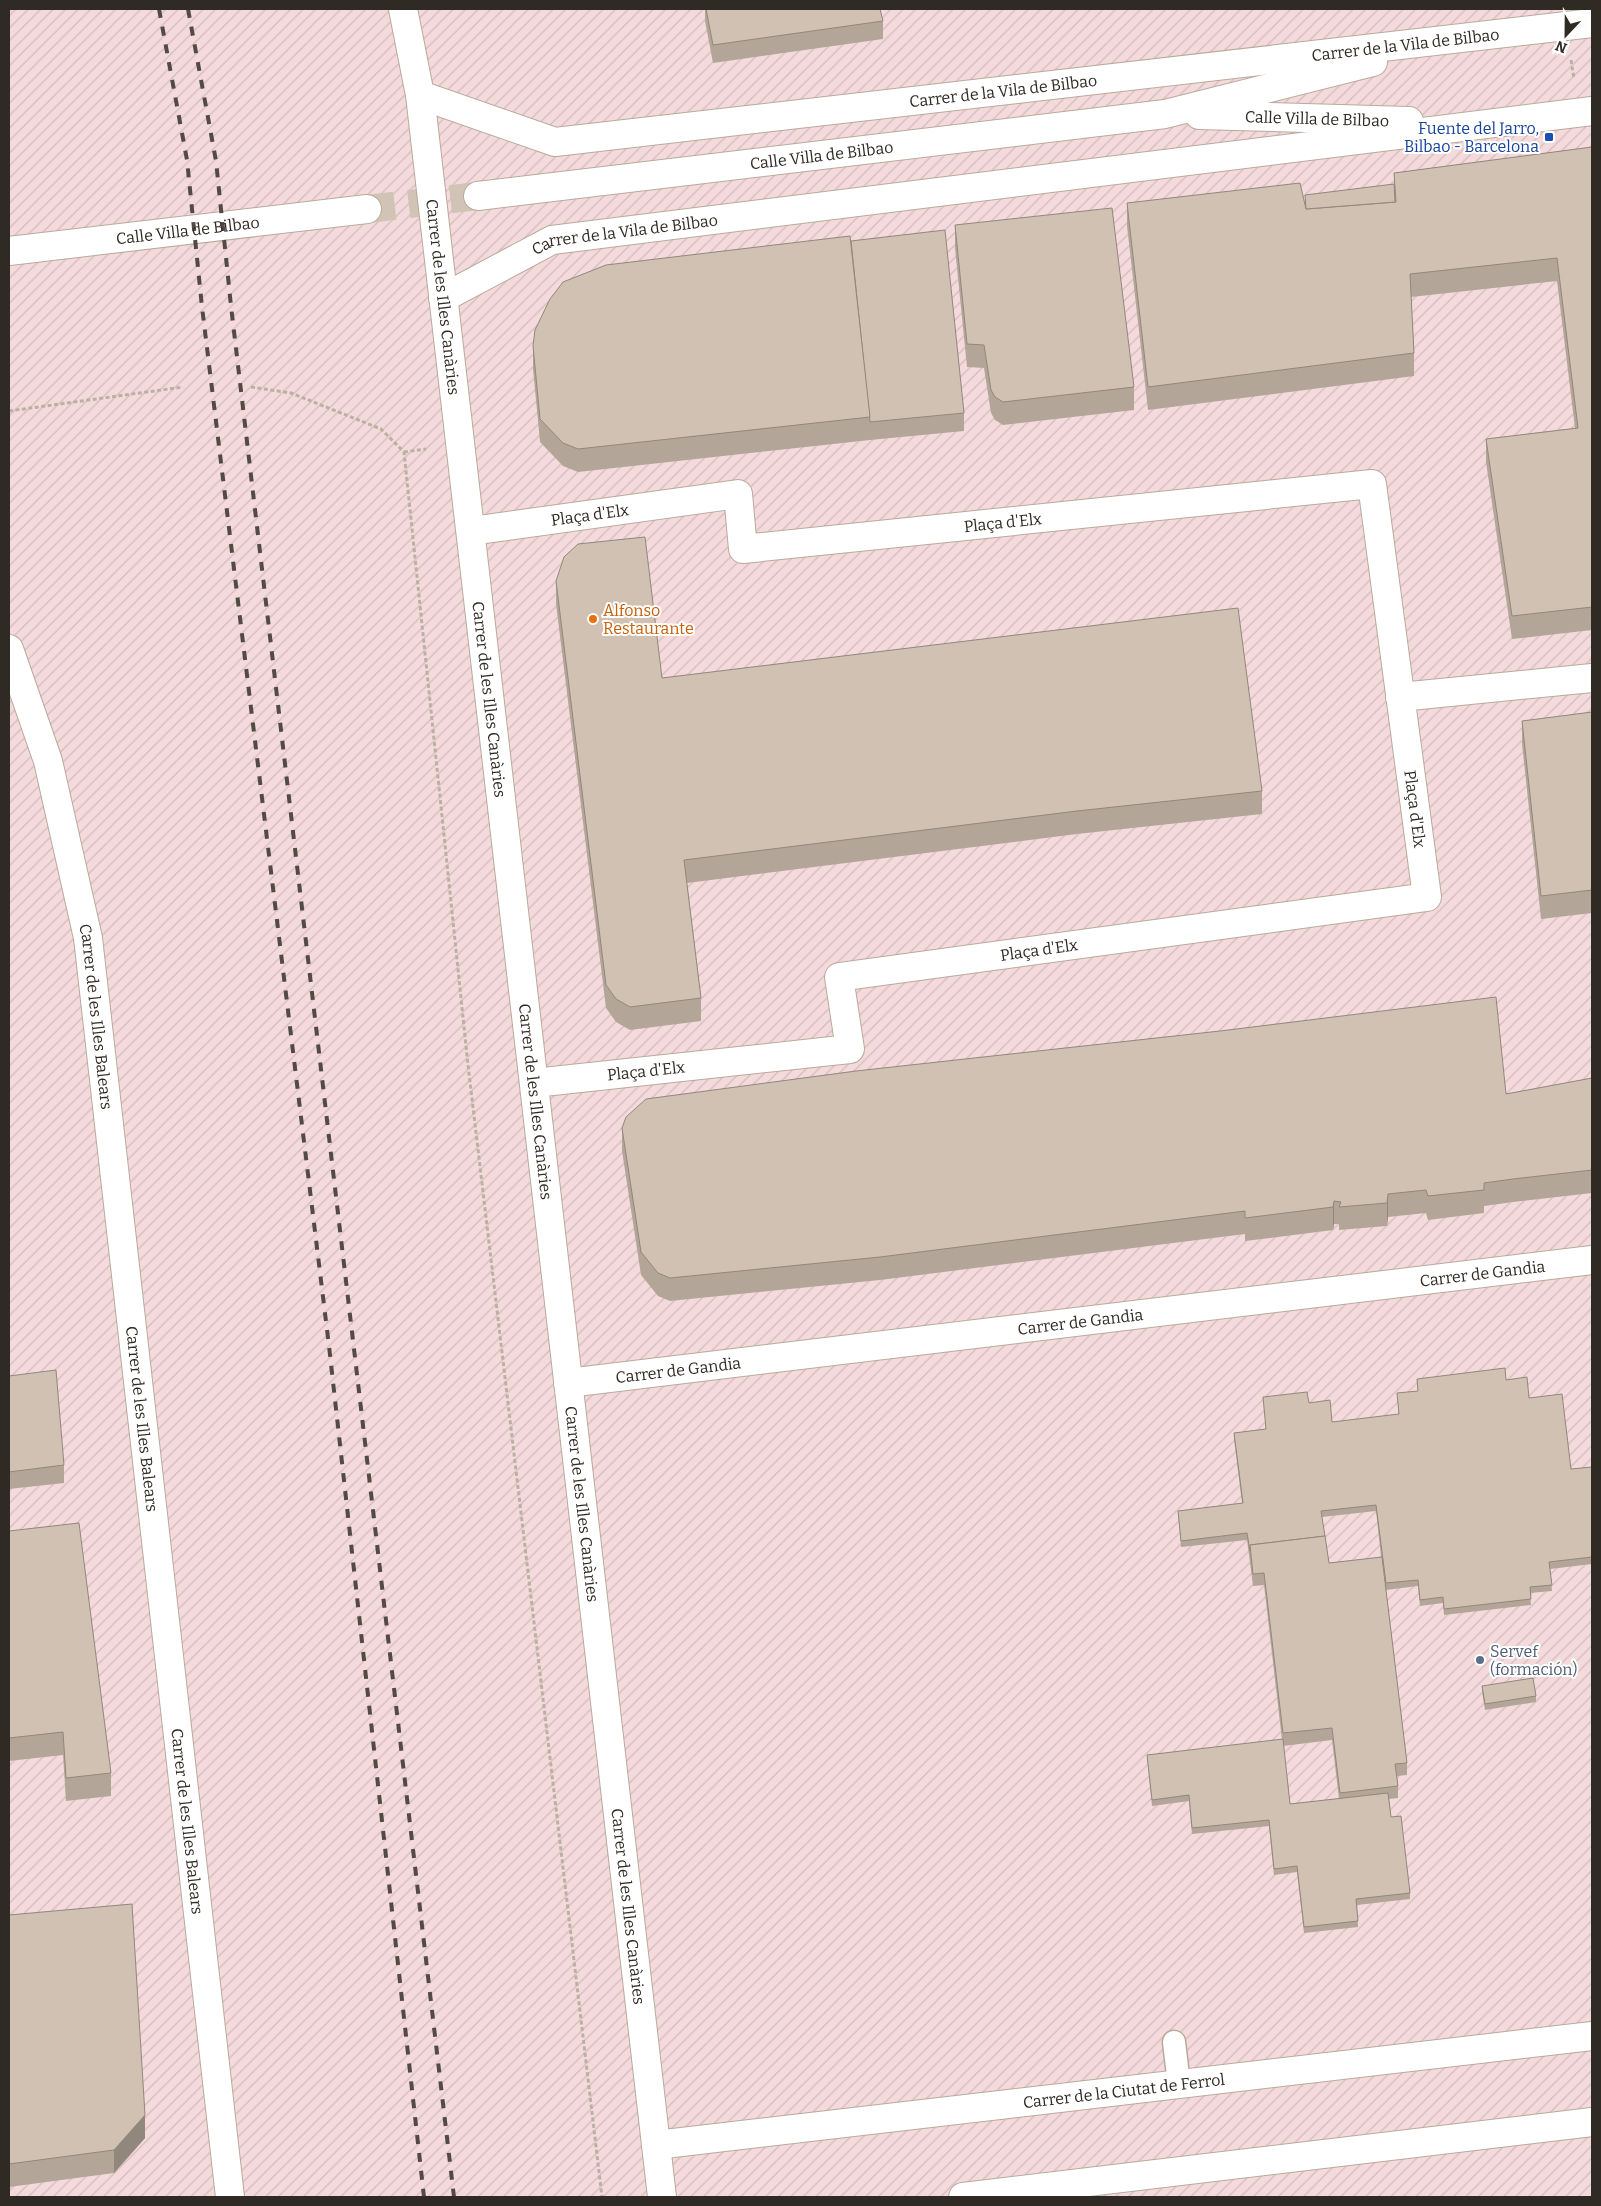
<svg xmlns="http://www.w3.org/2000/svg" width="1601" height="2206" viewBox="0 0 1601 2206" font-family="Bitter,serif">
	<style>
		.industrial { fill: url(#industrial-furrows) }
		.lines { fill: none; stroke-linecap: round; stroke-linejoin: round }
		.street-tunnel { stroke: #d1c3b5; stroke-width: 28; stroke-dasharray: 28 14; stroke-linecap: butt }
		.lane-casing { stroke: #b9aa9b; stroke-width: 25 }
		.street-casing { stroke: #b9aa9b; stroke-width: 30 }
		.path { stroke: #bcb0a3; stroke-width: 3; stroke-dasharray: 4 2.5; stroke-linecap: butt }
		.lane { stroke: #fff; stroke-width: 22 }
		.street { stroke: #fff; stroke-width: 28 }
		.rail { stroke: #534b43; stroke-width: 4; stroke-dasharray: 9 9; stroke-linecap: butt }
		.wall { fill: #b3a699; fill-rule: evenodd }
		.shaded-wall { fill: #92877d }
		.building { fill: #d0c1b2; stroke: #92877d }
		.transit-dot { fill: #1a4fb4; stroke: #fff; stroke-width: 2 }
		.food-dot { fill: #e8710a; stroke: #fff; stroke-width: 2 }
		.service-dot { fill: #5c6f8a; stroke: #fff; stroke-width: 2 }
		.labels { text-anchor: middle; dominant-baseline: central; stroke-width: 4; stroke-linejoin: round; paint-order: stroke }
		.street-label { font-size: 16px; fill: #302a24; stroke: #fff }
		.transit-label { font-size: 16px; fill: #164399; stroke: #fff; text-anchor: end }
		.food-label { font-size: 16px; fill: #c56008; stroke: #fff; text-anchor: start }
		.service-label { font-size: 16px; fill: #4e5e75; stroke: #fff; text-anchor: start }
	</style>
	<defs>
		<pattern id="industrial-furrows" width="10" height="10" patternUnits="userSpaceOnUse" patternTransform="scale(1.25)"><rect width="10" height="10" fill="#f5dadc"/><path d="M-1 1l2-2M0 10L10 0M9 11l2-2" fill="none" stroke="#d2bbbd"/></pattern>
	</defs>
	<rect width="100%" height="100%" fill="#f9e9d9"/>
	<rect class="industrial" x="9" y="9" width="1583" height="2188"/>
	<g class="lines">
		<polyline class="street-tunnel" points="367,209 478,196"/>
		<defs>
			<polyline id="lane" points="1174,2042 1179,2084"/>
			<g id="street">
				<path id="s1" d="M403,9L420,95L662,2197"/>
				<path id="s2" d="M420,95L555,142L1592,23"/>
				<path id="s3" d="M1199,115L1409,121"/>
				<path id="s4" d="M478,196L1165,114L1373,62"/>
				<path id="s5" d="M9,251L367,209"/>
				<path id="s6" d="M443,298L552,240L1592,111"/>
				<path id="s7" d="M471,531L738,494L743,549L1372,484L1427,897L839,977L850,1049L534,1083"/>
				<path id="s8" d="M9,649L48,761L88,938L230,2197"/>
				<polyline points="1400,697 1592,678"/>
				<path id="s9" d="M568,1383L1592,1260"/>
				<path id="s10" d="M656,2145L1592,2036"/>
				<polyline points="963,2197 1592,2122"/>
			</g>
		</defs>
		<use href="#lane" class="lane-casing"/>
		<use href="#street" class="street-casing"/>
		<g class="path">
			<polyline points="1571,60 1574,79"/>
			<polyline points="251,387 291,393 381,429 404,452 468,1065 602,2197"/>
			<polyline points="9,411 183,387"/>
			<polyline points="404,452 426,449"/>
		</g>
		<use href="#lane" class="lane"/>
		<use href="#street" class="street"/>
		<g class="rail">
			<polyline points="159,9 187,160 202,307 329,1346 424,2197"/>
			<polyline points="188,9 216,161 231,306 454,2197"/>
		</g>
	</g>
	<g class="wall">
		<polygon points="705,9 880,9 883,21 883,39 713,63 705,21"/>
		<polygon points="1592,147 1592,630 1512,639 1486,462 1486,439 1575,428 1557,281 1411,297 1414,353 1414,376 1148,410 1127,226 1127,203 1305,203 1394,184 1394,173"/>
		<polygon points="955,225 1134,387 1134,410 1003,425 995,420 991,413 984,368 967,367 955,248"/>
		<polygon points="851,241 964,413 964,431 870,440 578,472 563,466 540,442 533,369 533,346"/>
		<polygon points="556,581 662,678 1262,791 1262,814 1077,834 687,883 701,998 701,1021 630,1030 616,1022 606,1008 556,604"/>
		<polygon points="1592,712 1592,913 1541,919 1522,744 1522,721"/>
		<polygon points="1592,1078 1592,1193 1513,1202 1484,1206 1484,1213 1428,1220 1426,1213 1388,1217 1387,1226 1339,1230 1339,1224 1334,1224 1333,1230 1245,1241 1245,1234 880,1280 670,1301 658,1296 641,1275 622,1151 622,1128 1506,1094"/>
		<polygon points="9,1376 64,1465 64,1483 9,1489"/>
		<path d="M1417,1379L1506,1380L1529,1398L1571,1469L1592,1467V1564L1550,1569L1552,1591L1530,1593L1531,1605L1444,1615L1443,1603L1420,1606L1418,1586L1386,1590L1407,1763V1775L1397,1776L1398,1786V1798L1389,1799L1391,1817L1410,1893V1899L1357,1905L1358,1927L1304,1933L1297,1872L1274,1875L1269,1826L1192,1834L1189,1801L1152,1806L1147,1755L1282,1740L1264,1585L1253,1586L1247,1540L1181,1547L1178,1511L1242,1503L1234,1439V1433L1266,1429L1263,1397L1309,1403L1332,1422L1399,1415L1397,1393L1418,1391ZM1376,1511L1381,1557L1329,1563L1322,1517ZM1332,1740L1339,1799L1290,1804L1283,1746Z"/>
		<polygon points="9,1531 111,1773 111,1796 66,1801 63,1755 9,1761"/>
		<polygon points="1482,1686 1536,1696 1536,1702 1485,1710 1482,1692"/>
		<polygon points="9,1915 145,2138 114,2173 9,2187"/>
	</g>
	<g class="shaded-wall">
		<polygon points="1388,1194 1388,1217 1387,1226 1387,1203"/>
		<polygon points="1334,1201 1334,1224 1333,1230 1333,1207"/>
		<polygon points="145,2115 145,2138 114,2173 114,2150"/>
	</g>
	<g class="building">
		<polygon points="706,9 880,9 883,21 713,45"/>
		<polygon points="1592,147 1592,607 1512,616 1486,439 1578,428 1557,258 1410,274 1414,353 1148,387 1127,203 1300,183 1306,209 1396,202 1394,173"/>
		<polygon points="1394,184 1395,202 1306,209 1305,195"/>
		<polygon points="1112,208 1134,387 1003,402 995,397 991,390 984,345 967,344 955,225"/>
		<polygon points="945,230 964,413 870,422 851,241"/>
		<polygon points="850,236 870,417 578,449 563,443 540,419 533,346 535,330 550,299 563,282 606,265"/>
		<polygon points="645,537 662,678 1238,608 1262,791 1077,811 684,860 701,998 630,1007 616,999 606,985 556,581 564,557 578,544"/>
		<polygon points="1592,712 1592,890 1541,896 1522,721"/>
		<polygon points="1496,997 1506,1094 1592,1078 1592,1170 1513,1179 1484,1183 1484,1190 1428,1196 1426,1190 1388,1194 1387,1203 1339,1207 1341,1202 1334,1201 1333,1207 1245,1218 1245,1211 880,1257 670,1278 658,1273 641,1252 622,1128 626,1117 646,1099 856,1071 1220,1031"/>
		<polygon points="1505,1368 1506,1380 1527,1377 1529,1398 1562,1394 1571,1469 1592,1467 1592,1557 1549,1562 1552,1585 1530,1587 1531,1599 1444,1609 1443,1597 1420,1600 1418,1580 1386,1583 1376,1505 1321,1511 1325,1536 1250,1545 1250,1551 1247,1533 1181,1541 1178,1511 1243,1503 1234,1433 1266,1429 1263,1397 1307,1392 1309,1403 1330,1400 1332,1422 1399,1414 1397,1393 1418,1391 1417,1379"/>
		<polygon points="56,1370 64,1465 9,1472 9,1376"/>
		<polygon points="79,1523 111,1773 66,1778 63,1732 9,1738 9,1531"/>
		<polygon points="1325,1536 1329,1563 1382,1557 1407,1763 1395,1764 1398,1786 1340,1793 1332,1728 1283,1733 1264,1573 1253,1574 1250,1545"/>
		<polygon points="1533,1678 1536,1696 1485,1704 1482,1686"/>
		<polygon points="1283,1739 1290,1804 1388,1793 1391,1817 1401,1816 1410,1893 1356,1899 1358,1921 1304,1927 1297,1866 1274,1869 1269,1820 1192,1828 1189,1795 1152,1800 1147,1755"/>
		<polygon points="132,1904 145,2115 114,2150 9,2164 9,1915"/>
	</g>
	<rect class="transit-dot" x="1544" y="132" width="10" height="10" rx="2.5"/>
	<circle class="food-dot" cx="593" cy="619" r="5"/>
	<circle class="service-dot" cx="1480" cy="1660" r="5"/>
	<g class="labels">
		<g class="street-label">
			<text stroke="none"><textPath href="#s2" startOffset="999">Carrer de la Vila de Bilbao</textPath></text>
			<text stroke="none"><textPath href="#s2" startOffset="594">Carrer de la Vila de Bilbao</textPath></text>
			<text stroke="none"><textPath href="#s3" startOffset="118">Calle Villa de Bilbao</textPath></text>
			<text stroke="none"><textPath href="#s4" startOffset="346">Calle Villa de Bilbao</textPath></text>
			<text stroke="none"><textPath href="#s5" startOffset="180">Calle Villa de Bilbao</textPath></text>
			<text stroke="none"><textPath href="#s6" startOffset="196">Carrer de la Vila de Bilbao</textPath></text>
			<text stroke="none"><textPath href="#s1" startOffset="291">Carrer de les Illes Canàries</textPath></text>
			<text stroke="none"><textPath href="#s7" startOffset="120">Plaça d'Elx</textPath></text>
			<text stroke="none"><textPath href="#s7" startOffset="586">Plaça d'Elx</textPath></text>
			<text stroke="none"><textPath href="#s1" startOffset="696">Carrer de les Illes Canàries</textPath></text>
			<text stroke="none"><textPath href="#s7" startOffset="1285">Plaça d'Elx</textPath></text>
			<text transform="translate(1039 950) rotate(-8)">Plaça d'Elx</text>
			<text stroke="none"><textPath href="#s8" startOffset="379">Carrer de les Illes Balears</textPath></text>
			<text transform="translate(646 1071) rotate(-6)">Plaça d'Elx</text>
			<text stroke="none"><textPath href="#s1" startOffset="1101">Carrer de les Illes Canàries</textPath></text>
			<text stroke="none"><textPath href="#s9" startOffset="921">Carrer de Gandia</textPath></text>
			<text stroke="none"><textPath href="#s9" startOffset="516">Carrer de Gandia</textPath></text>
			<text stroke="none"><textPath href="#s9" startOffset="111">Carrer de Gandia</textPath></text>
			<text stroke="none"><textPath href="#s8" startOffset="784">Carrer de les Illes Balears</textPath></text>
			<text stroke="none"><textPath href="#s1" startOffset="1506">Carrer de les Illes Canàries</textPath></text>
			<text stroke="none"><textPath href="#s8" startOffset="1189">Carrer de les Illes Balears</textPath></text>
			<text stroke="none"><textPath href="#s1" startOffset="1911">Carrer de les Illes Canàries</textPath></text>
			<text stroke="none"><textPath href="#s10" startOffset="471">Carrer de la Ciutat de Ferrol</textPath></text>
		</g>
		<g class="transit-label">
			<text x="1539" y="128">Fuente del Jarro,<tspan x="1539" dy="18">Bilbao - Barcelona</tspan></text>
		</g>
		<g class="food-label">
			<text x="603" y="610">Alfonso<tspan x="603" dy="18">Restaurante</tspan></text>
		</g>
		<g class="service-label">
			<text x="1490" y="1651">Servef<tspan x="1490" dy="18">(formación)</tspan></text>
		</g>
	</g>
	<rect width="1601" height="2206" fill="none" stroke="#302a24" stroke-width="20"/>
	<g transform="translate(1566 35) rotate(202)" stroke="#ffffff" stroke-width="4" paint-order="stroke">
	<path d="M0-4L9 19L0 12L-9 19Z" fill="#302a24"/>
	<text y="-8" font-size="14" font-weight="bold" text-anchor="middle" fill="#302a24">N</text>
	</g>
</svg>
